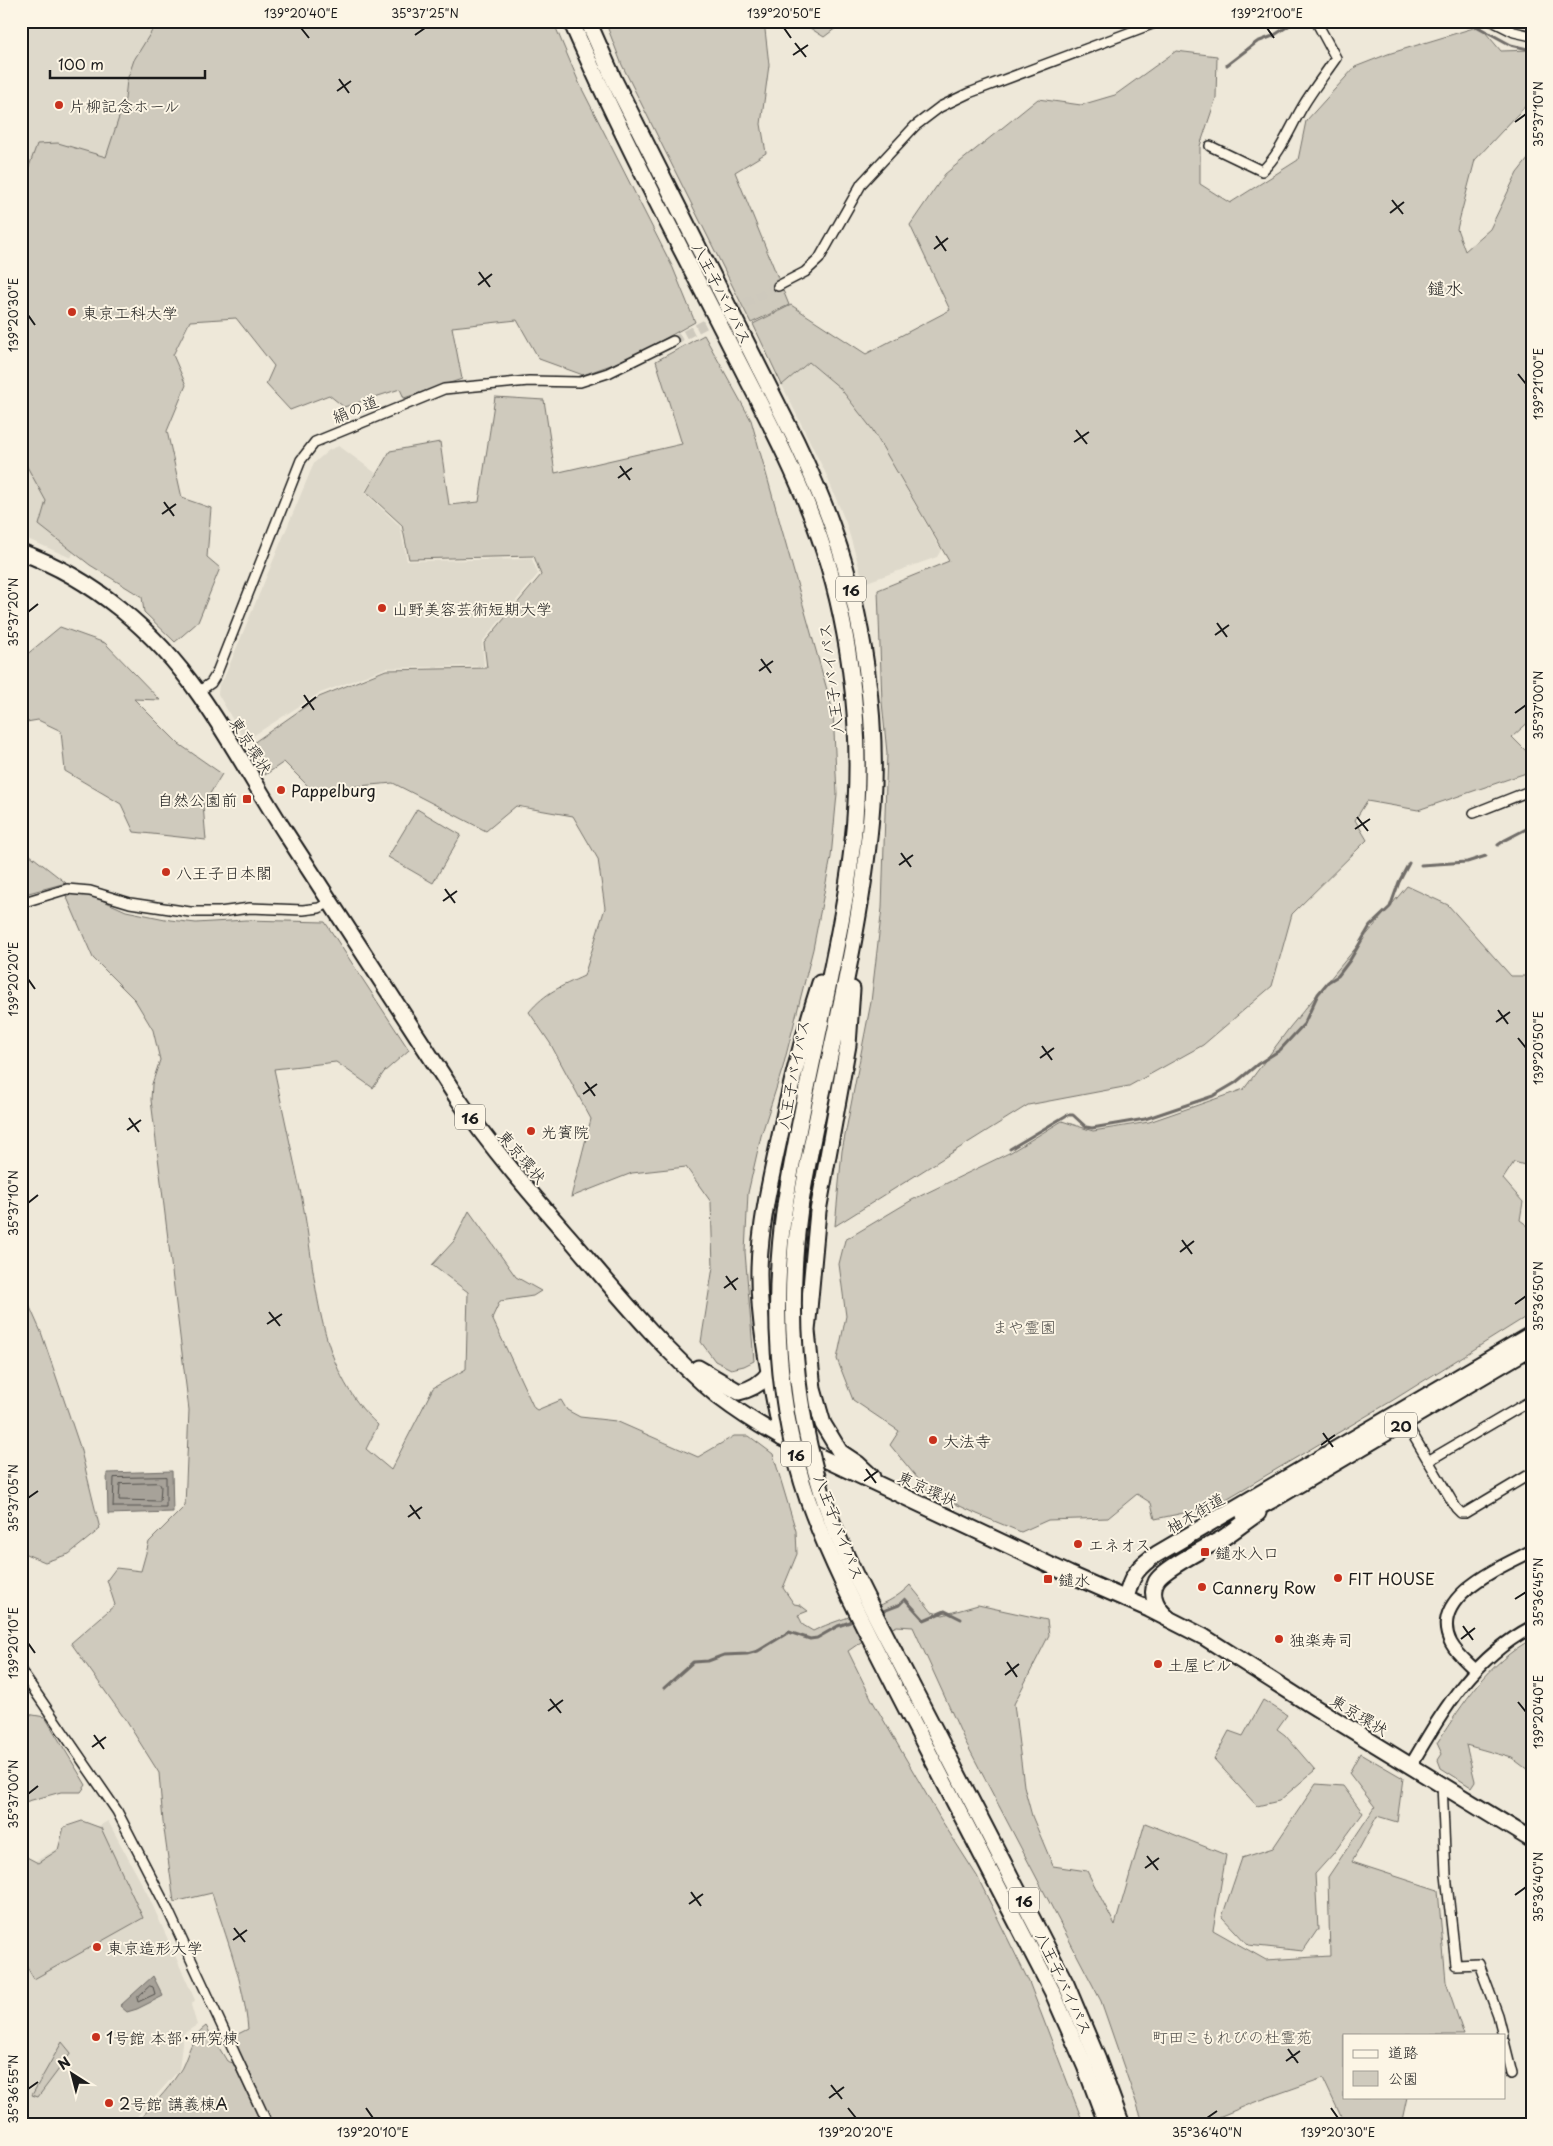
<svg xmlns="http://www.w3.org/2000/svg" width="1553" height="2146" viewBox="0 0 1553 2146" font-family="'Playpen Sans','Klee One',sans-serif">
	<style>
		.built { fill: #ded9cb }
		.green { fill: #cfcabd; stroke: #76736c }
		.water { fill: #a7a299; stroke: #6f6c67 }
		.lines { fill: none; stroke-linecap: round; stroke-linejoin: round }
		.shore { stroke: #54524e; stroke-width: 1 }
		.stream { stroke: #6f6c67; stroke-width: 3 }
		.minor-tunnel { stroke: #cec9bd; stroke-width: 9; stroke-dasharray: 9 4.5; stroke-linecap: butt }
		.minor-casing { stroke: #1c1c1c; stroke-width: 12 }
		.tertiary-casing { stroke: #1c1c1c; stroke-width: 15 }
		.primary-casing { stroke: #1c1c1c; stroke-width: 19 }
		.trunk-casing { stroke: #1c1c1c; stroke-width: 19 }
		.minor { stroke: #fcf5e5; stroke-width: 9 }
		.tertiary { stroke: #fcf5e5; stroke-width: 11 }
		.primary { stroke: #fcf5e5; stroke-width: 15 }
		.trunk { stroke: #fcf5e5; stroke-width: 15 }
		.trunk-bridge-casing { stroke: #1c1c1c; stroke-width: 19; stroke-linecap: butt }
		.trunk-bridge { stroke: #fcf5e5; stroke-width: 15 }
		.ticks { fill: none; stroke: #1c1c1c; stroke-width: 2 }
		.poi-dot { fill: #c8321e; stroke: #fcf5e5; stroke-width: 2 }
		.labels { text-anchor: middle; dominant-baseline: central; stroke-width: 4; stroke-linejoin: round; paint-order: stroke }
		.shield { fill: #fcf5e5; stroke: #5f5d58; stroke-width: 1 }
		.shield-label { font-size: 15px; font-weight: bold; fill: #1c1c1c }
		.poi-label { font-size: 16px; fill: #1c1c1c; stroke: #fcf5e5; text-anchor: start }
		.street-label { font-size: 16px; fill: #1c1c1c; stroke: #fcf5e5 }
		.park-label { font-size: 16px; fill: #52504c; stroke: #fcf5e5 }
		.neighbourhood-label { font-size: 18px; fill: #1c1c1c; stroke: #fcf5e5 }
		.neatline { fill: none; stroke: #1c1c1c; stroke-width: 2 }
		.ticks-label { font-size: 12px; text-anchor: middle; fill: #1c1c1c }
	</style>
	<rect width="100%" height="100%" fill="#eee8d9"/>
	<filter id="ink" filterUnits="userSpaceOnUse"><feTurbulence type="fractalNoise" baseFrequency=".02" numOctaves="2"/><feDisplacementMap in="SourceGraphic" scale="10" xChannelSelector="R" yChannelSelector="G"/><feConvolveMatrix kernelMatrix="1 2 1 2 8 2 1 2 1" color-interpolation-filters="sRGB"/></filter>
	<g filter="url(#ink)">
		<g class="built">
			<polygon points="21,21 292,21 233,210 115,448 71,558 21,536"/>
			<polygon points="809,362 840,388 872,429 941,550 937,557 864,583 846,523 826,474 782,385"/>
			<polygon points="339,446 377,474 364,492 400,526 407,561 532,559 538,574 482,642 484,666 386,668 318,694 245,741 218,694 219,684 224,678 314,463 329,450"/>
			<polygon points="108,1821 148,1895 195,2000 191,2005 197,2025 183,2034 179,2070 133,2121 132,2125 21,2125 21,1869"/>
		</g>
		<g class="green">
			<polygon points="158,21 553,21 580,85 673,268 695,322 630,358 583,375 539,359 517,320 452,327 462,379 404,398 400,389 344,407 329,395 290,410 266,384 274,366 236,318 190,321 173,355 186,385 167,431 182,498 211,508 207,557 220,568 198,622 175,642 144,612 142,597 90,565 39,525 46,501 25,463 21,462 21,189 37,144 58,143 106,157 125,99 127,80 134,60"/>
			<polygon points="605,21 764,21 769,65 761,124 766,153 735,172 789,305 751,323 622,65"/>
			<polygon points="799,21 845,21 824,37"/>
			<polygon points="1480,26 1501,51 1532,50 1532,99 1475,160 1457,229 1465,251 1490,229 1517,173 1532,154 1532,719 1512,737 1532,757 1532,771 1418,810 1367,801 1355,820 1367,840 1292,914 1272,986 1203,1045 1129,1086 1028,1105 835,1226 842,1151 871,1002 882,908 887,753 882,702 878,590 949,561 872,429 840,388 809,362 782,385 753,324 791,305 866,354 950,310 910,225 945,174 1038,99 1081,105 1115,95 1176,51 1217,56 1216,98 1200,146 1200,184 1230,203 1298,160 1306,121 1355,67 1388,54"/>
			<path d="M704,335L751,420L833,711L837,794L831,857L813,949L783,1067L761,1136L748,1193L745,1252L754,1361L744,1366L731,1369L715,1361L701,1342L713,1267L711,1202L686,1167L632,1173L571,1197L591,1119L550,1043L529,1012C546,992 560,987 584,976L605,908L598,859L573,816L516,806L486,831L393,783L312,790L284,762L265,775L249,749L256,741L319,697L386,670L487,668L484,643L541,575L534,556L409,559L402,525L366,492L390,451L440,442L449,505L479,502L495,397L544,400L555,473L682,444L656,361Z"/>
			<polygon points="60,627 105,643 160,700 134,699 179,744 222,774 203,805 206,840 134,832 121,804 65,771 61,731 38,720 21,723 21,657 25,656"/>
			<polygon points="417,809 461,835 433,883 388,857"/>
			<polygon points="25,851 66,883 21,895 21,855"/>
			<polygon points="1407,886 1448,905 1511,976 1532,976 1532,1167 1514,1162 1503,1179 1523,1202 1520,1220 1532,1229 1532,1313 1390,1402 1201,1514 1193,1511 1155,1519 1151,1503 1137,1494 1108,1518 1048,1520 1021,1532 977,1514 928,1491 890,1445 899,1431 853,1400 837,1359 846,1316 839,1264 845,1240 912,1200 1011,1152 1062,1121 1093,1131 1149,1122 1244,1089 1290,1027"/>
			<path d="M65,893L82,894L97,898L126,911L170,920L196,923L246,920L325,922L409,1050L384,1072L373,1088L336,1062L274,1069C283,1112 293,1156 302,1199C317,1277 315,1368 378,1425L366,1449L391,1470L433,1388L466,1369L468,1292L432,1265L454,1241L469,1211L516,1277L541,1291L533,1296L500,1301L492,1318L534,1408L537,1410L561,1400L567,1410L580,1417L616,1421L698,1457L734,1436H749L773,1454L796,1531L797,1554L783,1588L794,1604L800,1605L808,1611L798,1615L803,1625L813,1631C845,1615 885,1611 910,1585L932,1612L943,1615L978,1605L1047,1620L1049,1635L1014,1704L1024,1786L1032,1816L1053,1866L1087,1871L1115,1925L1145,1823L1226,1855L1213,1930L1266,1960L1330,1956L1328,1877L1375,1807L1349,1773L1360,1753L1403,1778L1397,1822L1377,1816L1352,1862L1438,1890L1446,1982L1464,2035H1344V2097H1407L1401,2125H1345L1323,2078L1255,2102L1214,2119L1212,2125H1144L1101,2001L963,1737L913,1627L897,1626L861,1642L848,1651L872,1700L940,1818L977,1876L1029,1982L1084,2125H272L232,2037L248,2029C244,1983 226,1937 212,1893L174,1902L163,1822L159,1773L127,1722L71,1643L115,1605L107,1580L116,1568L141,1571L149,1542L185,1506L189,1410L151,1100L152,1084L160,1060L153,1030L135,1000L93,958Z"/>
			<polygon points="21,1287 41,1332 80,1447 100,1529 69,1554 45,1562 21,1552"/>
			<path d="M1532,1639V1773L1512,1758L1466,1745L1475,1781L1471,1787L1441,1768L1438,1760L1442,1754L1437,1743C1464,1702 1488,1663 1532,1639Z"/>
			<polygon points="1263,1700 1287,1715 1277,1729 1285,1735 1315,1770 1279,1801 1257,1806 1214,1759 1229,1731 1243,1736"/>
			<polygon points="21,1713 45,1717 86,1785 81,1792 61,1792 21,1803"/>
			<polygon points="1316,1784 1343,1786 1363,1813 1333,1854 1315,1874 1318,1929 1303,1951 1248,1945 1222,1917 1242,1858 1273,1848"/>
			<polygon points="82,1821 101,1828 143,1918 34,1979 21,1957 21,1854 38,1863 58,1850 64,1827"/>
			<path d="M206,2026L227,2061L233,2063L262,2125H136L137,2122C151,2107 167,2091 178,2074C189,2059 189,2037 206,2026Z"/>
			<polygon points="62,2042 71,2053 38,2097 32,2095"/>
		</g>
		<g class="water">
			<polygon points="172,1471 173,1512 108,1514 107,1473"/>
			<polygon points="153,1976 163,1996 137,2009 127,2012 120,2006"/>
		</g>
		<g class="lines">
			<g class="shore">
				<polygon points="166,1477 166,1507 113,1507 114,1478"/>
				<polygon points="159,1483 161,1486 160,1501 119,1500 120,1484"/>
				<polygon points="150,1986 153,1987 155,1994 138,2002 137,1998"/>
			</g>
			<g class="stream">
				<polyline points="1467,21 1511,45 1532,50"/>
				<polyline points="1227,65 1257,42 1273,36 1296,21"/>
				<polyline points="1498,845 1505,840 1532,826"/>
				<polyline points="1421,865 1467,862 1486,856"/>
				<polyline points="1010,1149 1067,1115 1073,1115 1086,1127 1092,1128 1145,1119 1213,1096 1235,1083 1258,1064 1280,1050 1304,1024 1318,994 1328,982 1338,976 1350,960 1370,926 1390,907 1399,882 1409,863"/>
				<polyline points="878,1613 899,1605 905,1599 924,1620 945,1611 961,1619"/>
				<polyline points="664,1688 693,1662 708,1661 724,1655 747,1654 758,1651 789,1632 810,1639 817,1638 838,1626 856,1620"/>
			</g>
			<polyline class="minor-tunnel" points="673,341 778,286"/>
			<defs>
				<g id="minor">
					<polyline points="1492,21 1514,32 1532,36"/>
					<path d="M1210,146L1262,171C1281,153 1290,128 1303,106C1313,89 1325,74 1336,58L1316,21"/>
					<polyline points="778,286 805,272 819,259 862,183 915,126 940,107 969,93 1160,21"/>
					<polyline points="198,692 211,683 216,675 301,460 315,442 444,389 529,381 580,382 608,373 673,341"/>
					<polyline points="1474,813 1532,790"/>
					<polyline points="21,903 67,889 90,891 130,903 190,912 219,912 250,908 303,910 319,908 330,902"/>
					<polyline points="1403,1418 1456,1508 1461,1513 1465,1513 1532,1473"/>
					<polyline points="1428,1461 1532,1400"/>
					<polyline points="21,1671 117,1811 168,1910 268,2125"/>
					<polyline points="1442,1784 1446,1875 1456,1965 1479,1964 1498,2015 1503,2035"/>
					<polyline points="1504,2041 1512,2073"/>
				</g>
				<g id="tertiary">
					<path d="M1474,1669C1466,1661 1457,1654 1451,1643C1427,1597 1501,1567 1532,1551"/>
					<path d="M1411,1765C1444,1709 1473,1658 1532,1627"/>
				</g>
				<g id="primary">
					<polyline points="1244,1515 1274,1499 1532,1347"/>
					<path d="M1126,1599C1131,1576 1137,1567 1157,1554L1532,1334"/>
					<path d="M1169,1619C1158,1610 1149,1596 1156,1582C1162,1569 1209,1546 1223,1538C1235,1530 1246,1521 1258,1513"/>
				</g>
				<g id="trunk">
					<path d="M571,21C617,127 671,229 723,331C757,399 794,465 819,536C848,618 861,716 856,803C853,861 842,919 830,977C815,1053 797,1128 785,1205"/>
					<path d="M588,21L614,80L796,441C810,471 824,501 834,532C863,614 878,718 872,804C862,941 822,1073 800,1208"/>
					<path d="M21,552C93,578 156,632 199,694C231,739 257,789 287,835C344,922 400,1009 456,1096C491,1148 533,1196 574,1243C620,1297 665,1352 719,1397C744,1416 772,1433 799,1447L1069,1574L1149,1609L1204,1637L1311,1705L1532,1840"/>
					<polyline points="852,989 848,1045 818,1211 807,1331 813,1389 823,1424 840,1452 858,1464 872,1477"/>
					<path d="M698,1368L739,1392C753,1389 762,1383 770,1372"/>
					<path d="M782,1438C771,1383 758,1325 759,1269C760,1227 769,1186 778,1145C789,1091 803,1036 820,983"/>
					<polyline points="910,1682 1066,1984 1098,2060 1122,2125"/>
					<polyline points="894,1685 1052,1991 1085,2066 1107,2125"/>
				</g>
			</defs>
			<use href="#minor" class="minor-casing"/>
			<use href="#tertiary" class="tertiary-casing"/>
			<use href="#primary" class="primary-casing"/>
			<use href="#trunk" class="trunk-casing"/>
			<use href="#minor" class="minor"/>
			<use href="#tertiary" class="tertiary"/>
			<use href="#primary" class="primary"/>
			<use href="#trunk" class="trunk"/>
			<defs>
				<g id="trunk-bridge">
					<path d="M785,1205C771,1302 776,1406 808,1500C831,1564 863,1624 894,1685"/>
					<path d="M800,1208C787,1304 793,1401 822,1493C843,1559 879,1621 910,1682"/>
				</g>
			</defs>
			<use href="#trunk-bridge" class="trunk-bridge-casing"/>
			<use href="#trunk-bridge" class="trunk-bridge"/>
		</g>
	</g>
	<path class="ticks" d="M301,28L309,38M784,28L791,38M1267,28L1274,38M415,35L425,28M795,43L806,57M793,55L808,45M339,79L349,93M337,91L351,81M1515,122L1526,114M1392,200L1403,214M1390,213L1404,202M936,236L946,251M934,249L948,238M479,272L490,287M478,285L492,274M28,315L35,325M1518,374L1526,384M1076,430L1087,444M1074,442L1089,432M620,466L630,480M618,478L632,468M164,502L174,516M162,514L176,504M28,612L38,604M1217,623L1227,637M1215,635L1229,625M761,659L771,673M759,671L773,661M304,695L314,710M302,708L316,697M1515,713L1526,705M1357,817L1368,831M1355,829L1370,819M901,853L911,867M899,865L913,855M445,889L455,903M443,901L457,891M28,979L35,989M1498,1010L1508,1024M1496,1022L1510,1012M1518,1038L1526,1048M1042,1046L1052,1060M1040,1058L1054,1048M585,1082L595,1096M583,1094L597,1084M129,1118L139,1132M127,1130L141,1120M28,1203L38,1195M1182,1240L1192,1254M1180,1252L1194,1241M726,1276L736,1290M724,1288L738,1278M1515,1304L1526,1296M269,1312L280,1326M267,1324L282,1314M1323,1433L1333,1447M1321,1445L1335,1435M866,1469L876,1483M864,1481L878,1471M28,1498L38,1491M410,1505L420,1519M408,1517L422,1507M1515,1599L1526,1592M1463,1626L1473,1640M1461,1639L1475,1628M28,1643L35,1653M1007,1662L1017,1677M1005,1675L1019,1664M550,1699L561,1713M1518,1702L1526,1712M548,1711L563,1700M94,1735L104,1749M92,1747L106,1737M28,1794L38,1786M1147,1856L1158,1870M1145,1868L1159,1858M691,1892L701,1906M1515,1895L1526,1887M689,1904L703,1894M234,1928L245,1942M233,1940L247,1930M1288,2049L1298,2063M1286,2061L1300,2051M831,2085L842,2099M28,2089L38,2082M829,2098L844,2087M366,2108L373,2118M848,2108L856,2118M1331,2108L1338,2118M1207,2118L1217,2111"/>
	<g class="poi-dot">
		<circle cx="59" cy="105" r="5"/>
		<circle cx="72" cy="312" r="5"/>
		<circle cx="382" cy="608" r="5"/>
		<circle cx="281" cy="790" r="5"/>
		<rect x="242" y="794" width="10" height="10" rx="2.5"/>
		<circle cx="166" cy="872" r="5"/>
		<circle cx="531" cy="1131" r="5"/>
		<circle cx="933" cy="1440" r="5"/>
		<circle cx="1078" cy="1544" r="5"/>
		<rect x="1200" y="1547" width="10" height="10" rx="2.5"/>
		<circle cx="1338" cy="1578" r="5"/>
		<rect x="1043" y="1574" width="10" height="10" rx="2.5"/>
		<circle cx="1202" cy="1587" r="5"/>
		<circle cx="1279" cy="1639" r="5"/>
		<circle cx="1158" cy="1664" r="5"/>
		<circle cx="97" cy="1947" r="5"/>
		<circle cx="96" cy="2037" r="5"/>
		<circle cx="109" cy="2103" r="5"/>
	</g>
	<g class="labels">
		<g class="shield">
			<rect x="836" y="576.5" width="30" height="25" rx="4"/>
			<rect x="455" y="1104.5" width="30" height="25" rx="4"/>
			<rect x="1385" y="1412.5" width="32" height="25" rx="4"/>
			<rect x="781" y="1441.5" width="30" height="25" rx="4"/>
			<rect x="1009" y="1887.5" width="30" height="25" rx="4"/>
		</g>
		<g class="shield-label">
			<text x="851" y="589">16</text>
			<text x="470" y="1117">16</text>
			<text x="1401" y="1425">20</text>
			<text x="796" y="1454">16</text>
			<text x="1024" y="1900">16</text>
		</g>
		<g class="poi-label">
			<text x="69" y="105">片柳記念ホール</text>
			<text x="82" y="312">東京工科大学</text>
			<text x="392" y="608">山野美容芸術短期大学</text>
			<text x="291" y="790">Pappelburg</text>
			<text x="237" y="799" text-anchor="end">自然公園前</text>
			<text x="176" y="872">八王子日本閣</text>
			<text x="541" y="1131">光賓院</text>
			<text x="943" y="1440">大法寺</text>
			<text x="1088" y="1544">エネオス</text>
			<text x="1215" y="1552">鑓水入口</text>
			<text x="1348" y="1578">FIT HOUSE</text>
			<text x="1058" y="1579">鑓水</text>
			<text x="1212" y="1587">Cannery Row</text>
			<text x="1289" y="1639">独楽寿司</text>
			<text x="1168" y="1664">土屋ビル</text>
			<text x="107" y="1947">東京造形大学</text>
			<text x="106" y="2037">1号館 本部･研究棟</text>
			<text x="119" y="2103">2号館 講義棟A</text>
		</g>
		<g class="street-label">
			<text transform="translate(723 293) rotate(63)">八王子バイパス</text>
			<text transform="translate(355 408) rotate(-22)">絹の道</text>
			<text transform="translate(830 679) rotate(-97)">八王子バイパス</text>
			<text transform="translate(252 745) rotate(58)">東京環状</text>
			<text transform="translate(792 1074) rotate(-79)">八王子バイパス</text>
			<text transform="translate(523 1156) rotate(50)">東京環状</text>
			<text transform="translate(928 1488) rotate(25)">東京環状</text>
			<text transform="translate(1195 1512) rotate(-30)">柚木街道</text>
			<text transform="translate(840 1527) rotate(69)">八王子バイパス</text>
			<text transform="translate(1360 1714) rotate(31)">東京環状</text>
			<text transform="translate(1065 1983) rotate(65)">八王子バイパス</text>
		</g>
		<g class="park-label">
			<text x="1024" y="1326">まや霊園</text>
			<text x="1232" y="2036">町田こもれびの杜霊苑</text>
		</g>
		<g class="neighbourhood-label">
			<text x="1445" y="287">鑓水</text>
		</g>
	</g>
	<rect width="1553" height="2146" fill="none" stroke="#fcf5e5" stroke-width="55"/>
	<rect x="1343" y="2034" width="162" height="65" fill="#fcf5e5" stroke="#a29e95"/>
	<rect x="1353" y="2050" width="25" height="8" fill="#fcf5e5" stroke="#a29e95"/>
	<text x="1388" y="2058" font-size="15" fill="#1c1c1c">道路</text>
	<rect x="1353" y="2071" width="25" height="15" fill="#cfcabd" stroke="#a29e95"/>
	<text x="1388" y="2084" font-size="15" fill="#1c1c1c">公園</text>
	<g transform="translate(72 2074) rotate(324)" stroke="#fcf5e5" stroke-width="4" paint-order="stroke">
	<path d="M0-4L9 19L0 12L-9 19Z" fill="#1c1c1c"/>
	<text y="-8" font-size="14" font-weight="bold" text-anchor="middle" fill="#1c1c1c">N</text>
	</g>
	<path d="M50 70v8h155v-8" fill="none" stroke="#1c1c1c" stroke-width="2.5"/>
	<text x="58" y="70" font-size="15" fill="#1c1c1c" stroke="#fcf5e5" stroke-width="4" paint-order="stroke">100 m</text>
	<rect x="28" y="28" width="1498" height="2090" class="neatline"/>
	<g class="ticks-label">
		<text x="301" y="18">139°20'40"E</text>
		<text x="425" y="18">35°37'25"N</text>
		<text x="784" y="18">139°20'50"E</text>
		<text x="1267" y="18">139°21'00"E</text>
		<text transform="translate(1539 114) rotate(-90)" y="4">35°37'10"N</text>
		<text transform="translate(14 315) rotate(-90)" y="4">139°20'30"E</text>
		<text transform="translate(1539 384) rotate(-90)" y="4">139°21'00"E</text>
		<text transform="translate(14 612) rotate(-90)" y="4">35°37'20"N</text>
		<text transform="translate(1539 705) rotate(-90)" y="4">35°37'00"N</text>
		<text transform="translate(14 979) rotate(-90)" y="4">139°20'20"E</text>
		<text transform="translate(1539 1048) rotate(-90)" y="4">139°20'50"E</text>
		<text transform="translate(14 1203) rotate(-90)" y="4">35°37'10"N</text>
		<text transform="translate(1539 1296) rotate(-90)" y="4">35°36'50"N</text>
		<text transform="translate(14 1498) rotate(-90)" y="4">35°37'05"N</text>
		<text transform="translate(1539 1592) rotate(-90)" y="4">35°36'45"N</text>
		<text transform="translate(14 1643) rotate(-90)" y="4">139°20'10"E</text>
		<text transform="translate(1539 1712) rotate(-90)" y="4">139°20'40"E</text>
		<text transform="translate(14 1794) rotate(-90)" y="4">35°37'00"N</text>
		<text transform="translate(1539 1887) rotate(-90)" y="4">35°36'40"N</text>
		<text transform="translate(14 2089) rotate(-90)" y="4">35°36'55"N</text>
		<text x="373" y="2137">139°20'10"E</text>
		<text x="856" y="2137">139°20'20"E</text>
		<text x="1207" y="2137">35°36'40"N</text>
		<text x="1338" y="2137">139°20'30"E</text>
	</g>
</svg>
